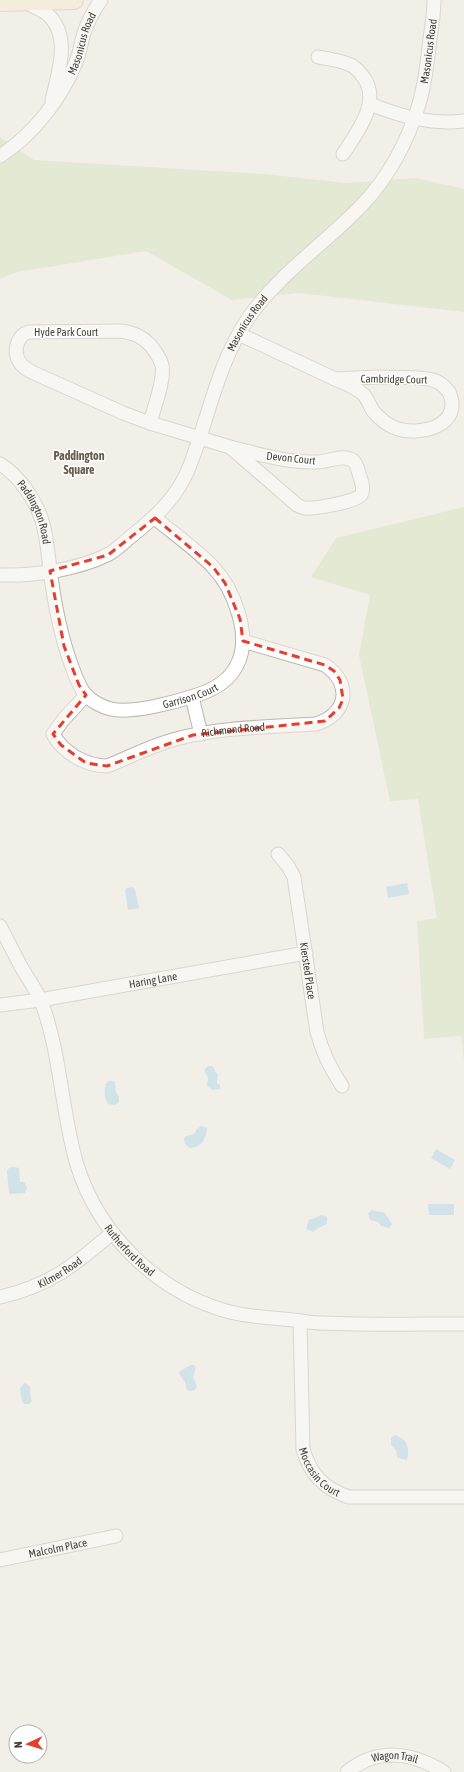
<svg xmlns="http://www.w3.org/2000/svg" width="464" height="1772" viewBox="0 0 464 1772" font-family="'Asap Condensed',sans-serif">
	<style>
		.green { fill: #d1e2b6 }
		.water { fill: #acd3e9 }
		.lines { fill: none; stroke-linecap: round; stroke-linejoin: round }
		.street-casing { stroke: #bdb6ac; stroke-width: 15 }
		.secondary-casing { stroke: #cdbe9d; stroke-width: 20 }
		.street { stroke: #fff; stroke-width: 13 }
		.secondary { stroke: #f9ebcc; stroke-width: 18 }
		.marked { fill: none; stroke: #e33f2f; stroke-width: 3; stroke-dasharray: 8 5; stroke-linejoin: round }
		.labels { text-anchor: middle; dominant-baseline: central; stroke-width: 3; stroke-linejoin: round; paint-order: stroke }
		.street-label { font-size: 11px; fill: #453f38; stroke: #fff }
		.neighbourhood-label { font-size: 12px; font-weight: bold; fill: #675c50; stroke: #fff }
	</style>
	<rect width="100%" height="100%" fill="#f2efe9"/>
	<g class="green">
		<polygon points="0,137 34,160 265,174 345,183 416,178 464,189 464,312 299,293 232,300 146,251 17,272 0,279"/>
		<polygon points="464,507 464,1061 461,1036 424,1039 417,921 437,918 418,799 390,801 359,655 370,595 311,577 336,538"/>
	</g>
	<g class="water">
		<polygon points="407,883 409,894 388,898 386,887"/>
		<polygon points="132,887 135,889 139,908 128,910 125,891 127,888"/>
		<polygon points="208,1066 212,1066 218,1075 217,1083 220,1085 220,1089 213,1090 207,1086 208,1078 204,1070"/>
		<path d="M108,1081H112L115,1082L116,1092L119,1097V1102L115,1105L108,1104C104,1097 103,1087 108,1081Z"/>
		<path d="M201,1126L207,1128C207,1138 201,1148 190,1148L185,1144L184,1138L186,1136L194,1134L197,1129Z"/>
		<polygon points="436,1149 455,1160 450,1169 431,1158"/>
		<polygon points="13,1167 19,1168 20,1182 24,1182 27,1187 25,1193 9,1194 7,1171 9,1168"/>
		<polygon points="428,1204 454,1204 454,1215 429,1215"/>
		<polygon points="372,1210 385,1213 392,1224 389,1228 381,1226 378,1222 370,1220 368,1213"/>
		<polygon points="322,1215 327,1217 327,1224 320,1227 313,1232 306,1229 309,1220"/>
		<polygon points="191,1365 194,1365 196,1368 193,1377 197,1386 195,1390 189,1391 187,1390 185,1382 179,1374 180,1371"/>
		<polygon points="24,1383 27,1384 30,1387 30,1394 32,1401 29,1404 24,1404 22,1401 20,1389"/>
		<path d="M395,1435C398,1436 402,1438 404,1440C409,1444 409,1455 407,1460L397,1458L396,1450L391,1445V1438Z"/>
	</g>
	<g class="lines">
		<defs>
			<g id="street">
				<path d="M25,2C32,6 41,9 47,14C72,35 58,74 52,100"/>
				<path d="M318,57C328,59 339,60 348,64C355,66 360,72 364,78C381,102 357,133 343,154"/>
				<path d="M370,104C400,116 431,125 464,121"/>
				<path id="s1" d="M0,156C33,135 62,98 76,62C80,53 81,42 84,33C88,21 94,10 101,0"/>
				<path d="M121,331C134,333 142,336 151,346C155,351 160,358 162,365C165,380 154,407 150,423L123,413L34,373C28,370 22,367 19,361C13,351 17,335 29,332Z"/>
				<polyline points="239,334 335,379"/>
				<path d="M377,377C393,378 417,376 432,380C439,381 445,387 449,392C464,425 421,436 398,429C389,426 379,418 373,411C370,406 368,400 364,395C356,387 345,383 335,379Z"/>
				<polyline points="150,423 230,447"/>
				<path d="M230,447C258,454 288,463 317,462C327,462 341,455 350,459C356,461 358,469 359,474C361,480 365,489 361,495C356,502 314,509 305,508C303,508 299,506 297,505Z"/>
				<path id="s2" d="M0,464C20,476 37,502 43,524C47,539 48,554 50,569C54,601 60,634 71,664C75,675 78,685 85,694C91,701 102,707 111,709C132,714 176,702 197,695C213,690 229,681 237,665C252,636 234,589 213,567C196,549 174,534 155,518"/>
				<path id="s3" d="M0,575C34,576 76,570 107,555C114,552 122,544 128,539C154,518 178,498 190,465C209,416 218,362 249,317C277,277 316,250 351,216C379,190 401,155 414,119C424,94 427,65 430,39C432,26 434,13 434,0"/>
				<path id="s4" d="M86,695L63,720L53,734C63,753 86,766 107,766C130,757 152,745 176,739C221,727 269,727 316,724C347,715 353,684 325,665L243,641"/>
				<polyline points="192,697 201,734"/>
				<path id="s5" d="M278,854L288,866L294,877L317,1032C322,1052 330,1068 342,1086"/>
				<path id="s6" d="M0,926C8,941 15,956 23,970C29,980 36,990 41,1001C61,1053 61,1111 77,1165C99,1235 158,1293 230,1312C250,1317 272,1318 293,1320C303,1321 312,1323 321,1323C369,1325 417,1324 464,1324"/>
				<path id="s7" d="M0,1005L40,1000L306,953"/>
				<path id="s8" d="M0,1297C49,1286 75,1265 112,1233"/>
				<path id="s9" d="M300,1321L303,1449C310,1474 324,1489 349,1497H464"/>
				<path id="s10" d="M0,1560L116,1536"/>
				<path id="s11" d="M347,1772C378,1747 412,1752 444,1772"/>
			</g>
			<polyline id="secondary" points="0,2 74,0"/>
		</defs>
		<use href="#street" class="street-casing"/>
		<use href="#secondary" class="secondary-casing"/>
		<use href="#street" class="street"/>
		<use href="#secondary" class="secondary"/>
	</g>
	<path d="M0 0H464V1772H0ZM155,518L213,567L225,583L240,619L243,641L325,665L334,671L340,680L343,699L339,708L325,721L193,735L107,766L86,763L61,745L53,734L86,695L79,685L64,646L50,571L108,555Z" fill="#f2efe9" fill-opacity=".55" fill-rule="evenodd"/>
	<path class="marked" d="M155,518L213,567L225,583L240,619L243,641L325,665L334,671L340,680L343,699L339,708L325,721L193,735L107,766L86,763L61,745L53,734L86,695L79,685L64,646L50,571L108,555Z"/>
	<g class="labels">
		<g class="street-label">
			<text stroke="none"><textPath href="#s1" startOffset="142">Masonicus Road</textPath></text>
			<text stroke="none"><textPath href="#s3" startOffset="724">Masonicus Road</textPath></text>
			<text stroke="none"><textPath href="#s3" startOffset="388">Masonicus Road</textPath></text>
			<text x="66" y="332">Hyde Park Court</text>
			<text transform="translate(394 379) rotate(1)">Cambridge Court</text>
			<text transform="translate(291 458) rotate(6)">Devon Court</text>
			<text stroke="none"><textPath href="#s2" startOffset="61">Paddington Road</textPath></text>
			<text stroke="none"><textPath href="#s2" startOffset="363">Garrison Court</textPath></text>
			<text stroke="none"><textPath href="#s4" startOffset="249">Richmond Road</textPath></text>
			<text stroke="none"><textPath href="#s5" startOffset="123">Kiersted Place</textPath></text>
			<text stroke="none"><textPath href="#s7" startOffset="155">Haring Lane</textPath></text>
			<text stroke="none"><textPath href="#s6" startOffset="355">Rutherford Road</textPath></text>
			<text stroke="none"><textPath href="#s8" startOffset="65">Kilmer Road</textPath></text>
			<text stroke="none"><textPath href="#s9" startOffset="157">Moccasin Court</textPath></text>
			<text stroke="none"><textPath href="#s10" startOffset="59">Malcolm Place</textPath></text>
			<text stroke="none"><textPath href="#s11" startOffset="52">Wagon Trail</textPath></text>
		</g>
		<g class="neighbourhood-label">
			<text x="79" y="456">Paddington<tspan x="79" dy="14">Square</tspan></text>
		</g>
	</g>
	<g transform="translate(28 1744) rotate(266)"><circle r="19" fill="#ffffff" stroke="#b5b2af"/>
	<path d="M0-3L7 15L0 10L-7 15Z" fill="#e33f2f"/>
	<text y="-6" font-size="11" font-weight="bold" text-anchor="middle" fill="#453f38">N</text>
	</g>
</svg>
